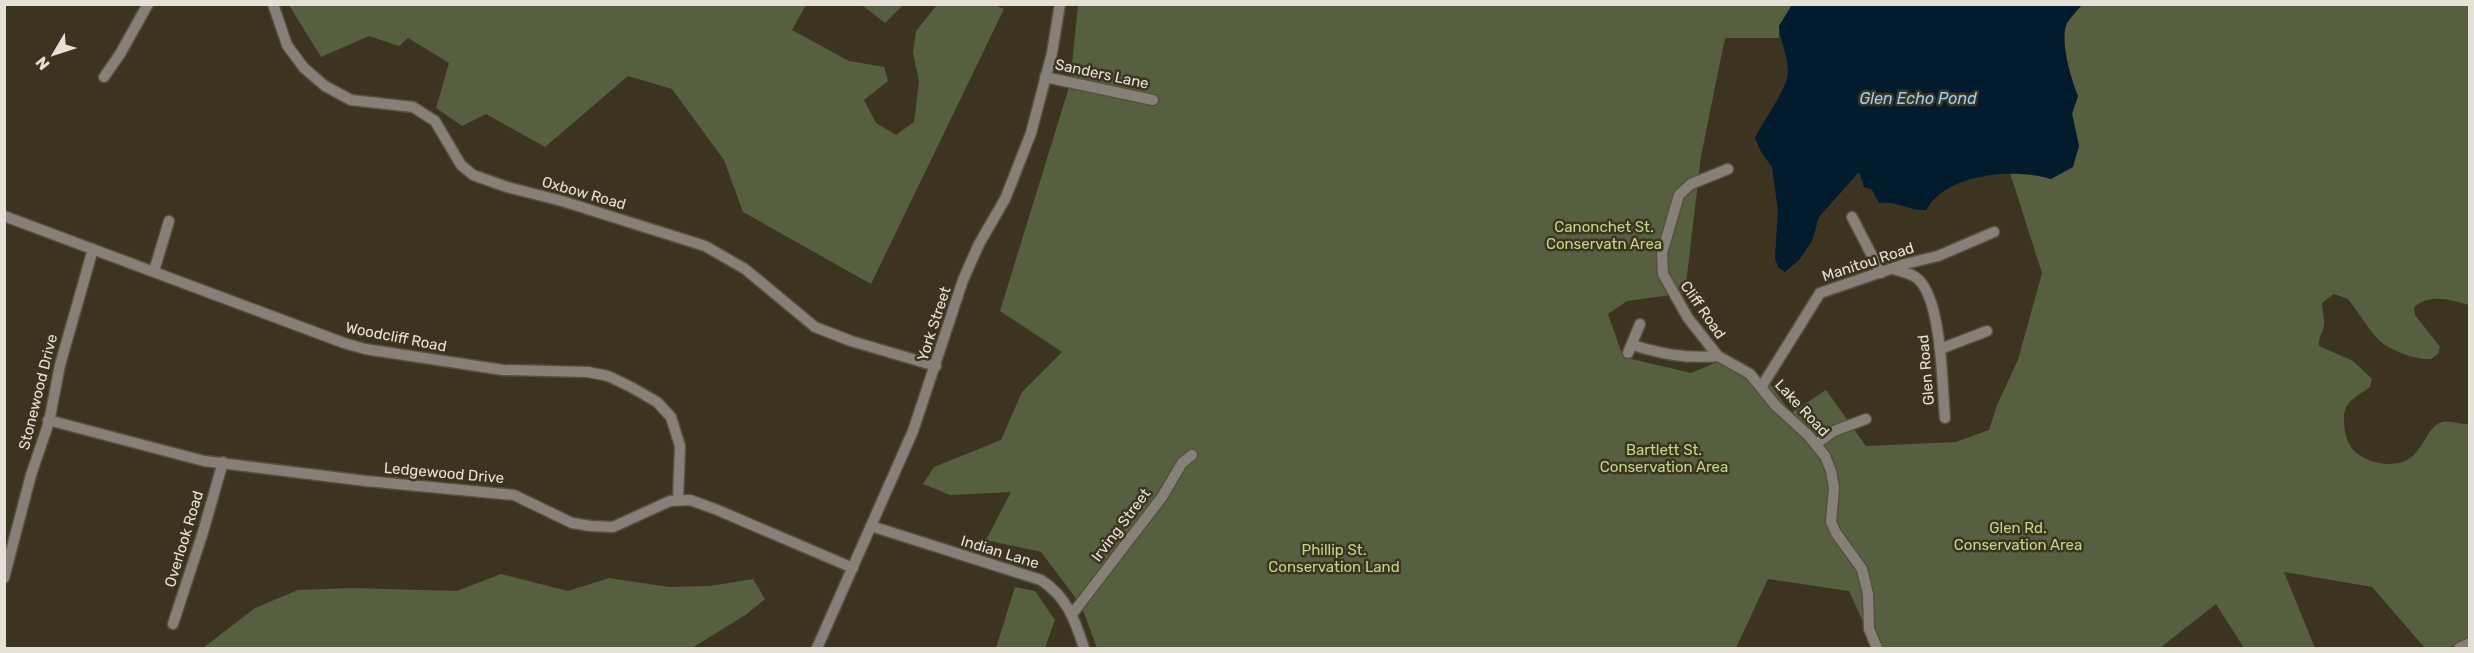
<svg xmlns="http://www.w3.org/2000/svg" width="2474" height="653" viewBox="0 0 2474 653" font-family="Rubik,sans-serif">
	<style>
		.green { fill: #565f3f }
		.water { fill: #021b2d }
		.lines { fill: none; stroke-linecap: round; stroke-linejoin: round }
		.minor-casing { stroke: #57503e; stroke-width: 13 }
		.minor { stroke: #878078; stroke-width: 10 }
		.labels { text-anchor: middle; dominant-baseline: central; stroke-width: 5; stroke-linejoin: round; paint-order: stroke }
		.street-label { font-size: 15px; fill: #e6e1d6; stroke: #3c3421 }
		.park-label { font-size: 15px; fill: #c0d785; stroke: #3c3421 }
		.water-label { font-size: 16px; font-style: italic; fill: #95cffc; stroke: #3c3421 }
	</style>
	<rect width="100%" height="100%" fill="#3c3421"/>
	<g class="green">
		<polygon points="503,5 806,5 792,30 849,61 884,67 888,81 864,100 876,123 896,135 914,122 919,81 913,53 916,31 937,5 994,5 1004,9 871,284 743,212 724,160 672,89 628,76 545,147 486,114 462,126 436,108 449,63 408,38 399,46 369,36 321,57 289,5"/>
		<polygon points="862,5 903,5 885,23"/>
		<path d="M1078,5H1792L1779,26V38H1725L1701,156L1685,293L1627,301L1608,314L1623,357L1691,373L1731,356L1770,384L1791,413L1826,390L1866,446L1956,442L1989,430L1997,405L2018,360L2042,273L2010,173L2034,174L2051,179L2079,146L2072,114L2078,96C2071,80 2059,38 2067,23C2071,17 2077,10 2082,5H2469V305C2449,300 2432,293 2414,307L2415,315L2440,347L2438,354L2431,359C2415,360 2387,350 2376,337C2366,326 2358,311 2348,299L2334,294L2322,303C2322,311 2325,318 2324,325C2323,333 2318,337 2319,346L2353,361L2372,379L2370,387C2357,397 2343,401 2344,420C2344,429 2346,439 2351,447C2361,462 2389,468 2405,461C2424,452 2427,426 2442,422C2451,420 2461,425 2469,424V638L2449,648H2425L2372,587L2284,572L2315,648H2244L2216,604L2160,648H1875L1849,591L1768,579L1736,648H1097L1081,605L1041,552L986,540L1011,492L950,495L923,484L934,467L1001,440L1022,392L1062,352L1000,311L1070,84Z"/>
		<polygon points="501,574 568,591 609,578 669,587 710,586 753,579 765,599 747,614 692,648 203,648 255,608 298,590 351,588 457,591"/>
		<polygon points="1015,587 1035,591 1055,620 1045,648 996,648"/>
	</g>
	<path class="water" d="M1792,5H2082C2077,10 2071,17 2067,23C2059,38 2071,80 2078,96L2072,114L2079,146L2073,167L2051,179C2014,168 1947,173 1926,210C1908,211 1900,201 1879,203L1872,190L1864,187L1859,172L1819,217L1812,241L1799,260L1785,272L1778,267L1775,258L1778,211L1772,167L1761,152L1755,138C1763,121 1787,89 1788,73C1789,58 1780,42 1779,26Z"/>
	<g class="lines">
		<defs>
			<g id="minor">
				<polyline points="273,4 287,45 304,68 325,86 351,100 413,107 435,121 461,165 473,175 507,187 562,201 705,246 745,269 815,327 851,341 936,366"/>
				<polyline points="104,77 120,54 148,4"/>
				<polyline points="1045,77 1153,100"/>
				<polyline points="1728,169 1691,184 1679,195 1662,253 1663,274 1688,318 1718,356 1750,374 1776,406 1808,435 1825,456 1831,471 1834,488 1831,522 1836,533 1862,569 1868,594 1869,629 1877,648"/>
				<polyline points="4,216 344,343 365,349 503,370 588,372 608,376 631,387 657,402 671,417 680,446 678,500"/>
				<polyline points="1852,217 1881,273"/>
				<path d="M1893,269C1902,272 1912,273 1919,280C1942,303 1942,385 1945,418"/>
				<polyline points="154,271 169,221"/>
				<path d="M1632,345C1663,354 1684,359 1718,356"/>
				<polyline points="1940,349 1987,331"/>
				<polyline points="1628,353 1640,324"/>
				<polyline points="1762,386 1820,293 1905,264 1938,256 1994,232"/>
				<polyline points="48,420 204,461 366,481 514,495 572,523 591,526 613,527 670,501 690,500 715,509 853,568"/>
				<polyline points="1816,444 1834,431 1866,419"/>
				<path d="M871,526L1041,580C1067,597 1075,620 1084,648"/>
				<polyline points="4,578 31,475 49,422 60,365 93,249"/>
				<polyline points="1073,613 1162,497 1182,463 1192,455"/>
				<polyline points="173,624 203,532 223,462"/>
				<polyline points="817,648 913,431 963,280 979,244 1005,199 1015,174 1031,133 1052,53 1060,4"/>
				<polyline points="2459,648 2470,643"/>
			</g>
		</defs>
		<use href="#minor" class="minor-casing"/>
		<use href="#minor" class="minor"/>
	</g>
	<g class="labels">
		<g class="street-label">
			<text transform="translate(1102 74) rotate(12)">Sanders Lane</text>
			<text transform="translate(584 193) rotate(16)">Oxbow Road</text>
			<text transform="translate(1868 262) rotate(-18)">Manitou Road</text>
			<text transform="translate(1703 310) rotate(55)">Cliff Road</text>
			<text transform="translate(934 324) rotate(-72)">York Street</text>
			<text transform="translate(396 337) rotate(11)">Woodcliff Road</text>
			<text transform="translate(1926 370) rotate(-95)">Glen Road</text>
			<text transform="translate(38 392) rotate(-76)">Stonewood Drive</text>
			<text transform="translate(1802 408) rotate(47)">Lake Road</text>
			<text transform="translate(444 473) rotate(5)">Ledgewood Drive</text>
			<text transform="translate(1121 525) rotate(-53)">Irving Street</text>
			<text transform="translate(184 539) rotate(-73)">Overlook Road</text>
			<text transform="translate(1000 552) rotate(17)">Indian Lane</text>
		</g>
		<g class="park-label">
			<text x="1604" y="227">Canonchet St.<tspan x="1604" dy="17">Conservatn Area</tspan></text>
			<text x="1664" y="450">Bartlett St.<tspan x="1664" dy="17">Conservation Area</tspan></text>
			<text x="2018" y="528">Glen Rd.<tspan x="2018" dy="17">Conservation Area</tspan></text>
			<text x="1334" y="550">Phillip St.<tspan x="1334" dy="17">Conservation Land</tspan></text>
		</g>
		<g class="water-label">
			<text x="1918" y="98">Glen Echo Pond</text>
		</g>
	</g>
	<rect width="2474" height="653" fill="none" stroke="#e6e1d6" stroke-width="12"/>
	<g transform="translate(54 54) rotate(231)" stroke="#3c3421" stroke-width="4.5" paint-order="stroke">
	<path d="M0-4.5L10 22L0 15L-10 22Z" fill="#e6e1d6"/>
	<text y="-9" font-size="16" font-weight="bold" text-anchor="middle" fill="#e6e1d6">N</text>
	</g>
</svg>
